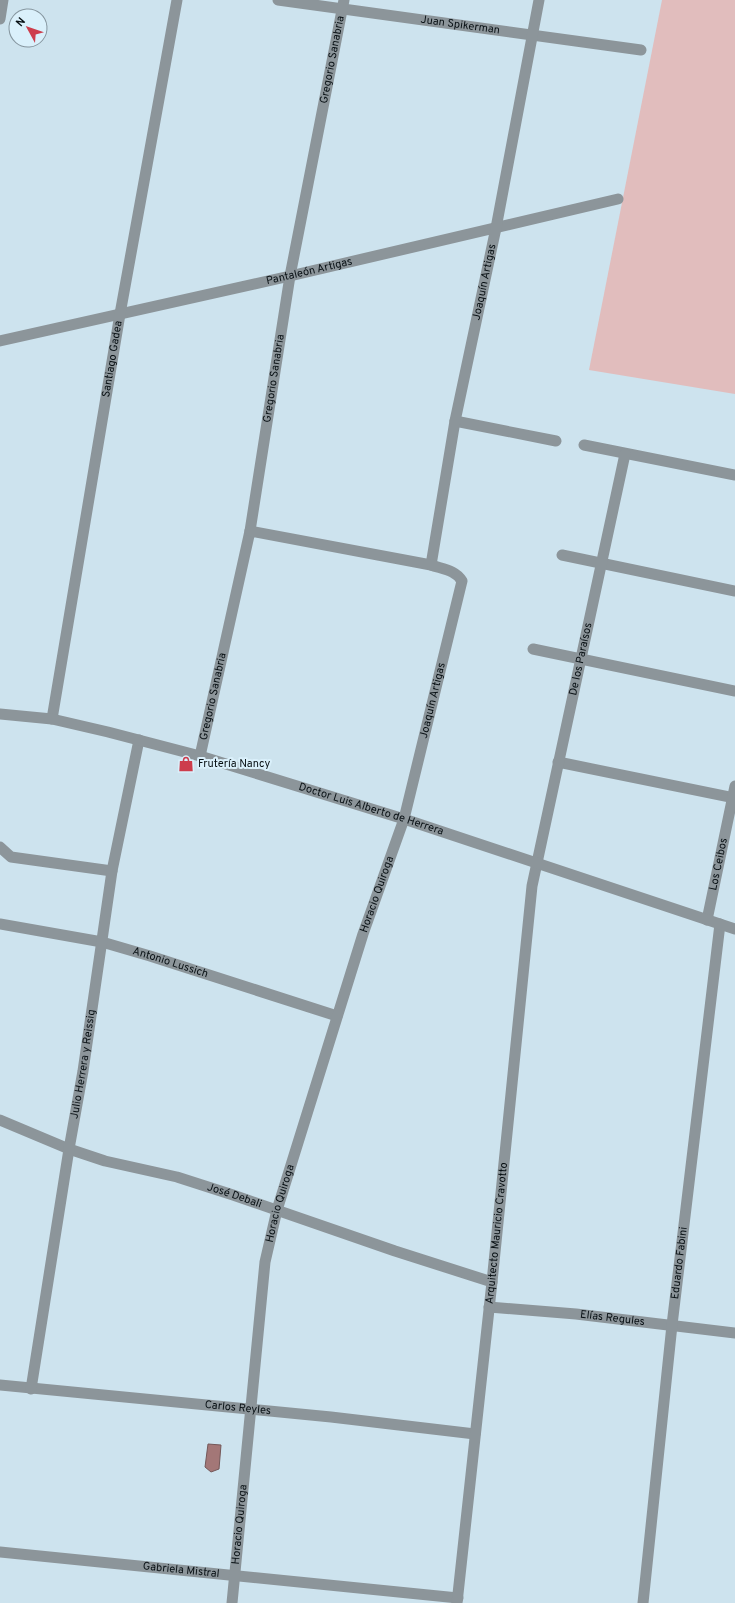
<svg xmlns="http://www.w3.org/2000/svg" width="735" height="1603" viewBox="0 0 735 1603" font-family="Overpass,sans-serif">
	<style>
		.green { fill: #e1bdbd }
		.water { fill: #a37777; stroke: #745859 }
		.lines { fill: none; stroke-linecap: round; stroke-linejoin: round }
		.minor { stroke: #8c959a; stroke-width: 11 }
		.tertiary { stroke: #8c959a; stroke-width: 11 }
		.labels { text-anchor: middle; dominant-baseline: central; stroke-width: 4; stroke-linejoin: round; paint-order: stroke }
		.street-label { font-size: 11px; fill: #081014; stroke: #daf0fb }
		.poi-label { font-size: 11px; fill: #081014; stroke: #daf0fb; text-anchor: start }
	</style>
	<rect width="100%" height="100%" fill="#cde3ee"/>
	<polygon class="green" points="662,0 735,0 735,394 589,370"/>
	<polygon class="water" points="208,1444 221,1445 219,1469 211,1472 205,1467"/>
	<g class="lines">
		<g class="minor">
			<path id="s1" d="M278,0L641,50"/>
			<polyline points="0,19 3,0"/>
			<path id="s2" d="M0,341L290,276L618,199"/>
			<polyline points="455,421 556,441"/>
			<polyline points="584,445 735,475"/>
			<polyline points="562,555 735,591"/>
			<path id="s3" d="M431,565L455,421L496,228L539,0"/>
			<polyline points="533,649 735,691"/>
			<path id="s4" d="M52,719L120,314L177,0"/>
			<path id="s5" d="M200,756L250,531L290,276L344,0"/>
			<polyline points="558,762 735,798"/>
			<polyline points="0,847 11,857 112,871"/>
			<path id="s6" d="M707,920L735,786"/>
			<path id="s7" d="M0,924L102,942L150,956L337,1016"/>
			<path id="s8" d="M0,1120L69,1149L105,1161L177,1177L233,1195L395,1251L492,1282"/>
			<path id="s9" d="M489,1307L576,1314L735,1333"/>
			<path id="s10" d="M0,1385L331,1417L475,1434"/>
			<path id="s11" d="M31,1389L69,1149L83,1071L112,871L139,740"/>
			<path id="s12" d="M0,1552L458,1598"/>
			<path id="s13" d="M232,1603L265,1262L277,1210L363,934L404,819L462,581C456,570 442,569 431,565L250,531"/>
			<path id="s14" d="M457,1603L492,1282L532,886L625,454"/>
			<path id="s15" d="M643,1603L672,1325L720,924"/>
		</g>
		<path class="tertiary" id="s16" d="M0,714L52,719L108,732L200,756L404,819L735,929"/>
	</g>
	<defs>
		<symbol id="shop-bare" viewBox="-9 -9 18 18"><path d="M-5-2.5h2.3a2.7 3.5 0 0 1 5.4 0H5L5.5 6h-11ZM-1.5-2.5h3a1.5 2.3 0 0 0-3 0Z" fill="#cd3d4c" stroke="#daf0fb" stroke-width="2.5" paint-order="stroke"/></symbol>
	</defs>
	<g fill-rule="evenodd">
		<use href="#shop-bare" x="175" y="753" width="22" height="22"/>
	</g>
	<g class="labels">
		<g class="street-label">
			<text stroke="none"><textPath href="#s1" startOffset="184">Juan Spikerman</textPath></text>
			<text stroke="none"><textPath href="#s5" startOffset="709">Gregorio Sanabria</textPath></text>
			<text stroke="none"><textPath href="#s2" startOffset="317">Pantaleón Artigas</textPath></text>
			<text stroke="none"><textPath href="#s3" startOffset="288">Joaquín Artigas</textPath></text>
			<text stroke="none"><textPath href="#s4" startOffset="365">Santiago Gadea</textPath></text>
			<text stroke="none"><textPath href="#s5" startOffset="385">Gregorio Sanabria</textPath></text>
			<text stroke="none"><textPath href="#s14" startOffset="953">De los Paraísos</textPath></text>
			<text stroke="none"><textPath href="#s5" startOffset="61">Gregorio Sanabria</textPath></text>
			<text stroke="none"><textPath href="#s13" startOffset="929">Joaquín Artigas</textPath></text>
			<text stroke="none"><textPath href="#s16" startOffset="384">Doctor Luis Alberto de Herrera</textPath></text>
			<text stroke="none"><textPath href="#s6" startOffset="57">Los Ceibos</textPath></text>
			<text stroke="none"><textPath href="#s13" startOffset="727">Horacio Quiroga</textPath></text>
			<text stroke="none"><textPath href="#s7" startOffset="175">Antonio Lussich</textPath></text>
			<text stroke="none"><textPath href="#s11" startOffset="329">Julio Herrera y Reissig</textPath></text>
			<text stroke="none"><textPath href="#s8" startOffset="247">José Debali</textPath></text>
			<text stroke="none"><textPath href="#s13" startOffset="403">Horacio Quiroga</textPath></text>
			<text stroke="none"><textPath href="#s14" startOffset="372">Arquitecto Mauricio Cravotto</textPath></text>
			<text stroke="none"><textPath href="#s15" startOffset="342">Eduardo Fabini</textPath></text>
			<text stroke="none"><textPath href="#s9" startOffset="124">Elías Regules</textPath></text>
			<text stroke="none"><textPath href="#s10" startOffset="239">Carlos Reyles</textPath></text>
			<text stroke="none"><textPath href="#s13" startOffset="79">Horacio Quiroga</textPath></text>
			<text stroke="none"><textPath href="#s12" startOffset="182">Gabriela Mistral</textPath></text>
		</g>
		<g class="poi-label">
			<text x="198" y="764">Frutería Nancy</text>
		</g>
	</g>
	<g transform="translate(28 28) rotate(310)"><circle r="19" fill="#daf0fb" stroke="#86969f"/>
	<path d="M0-3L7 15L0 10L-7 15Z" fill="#cd3d4c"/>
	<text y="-6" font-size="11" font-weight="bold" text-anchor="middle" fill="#081014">N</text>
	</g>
</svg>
